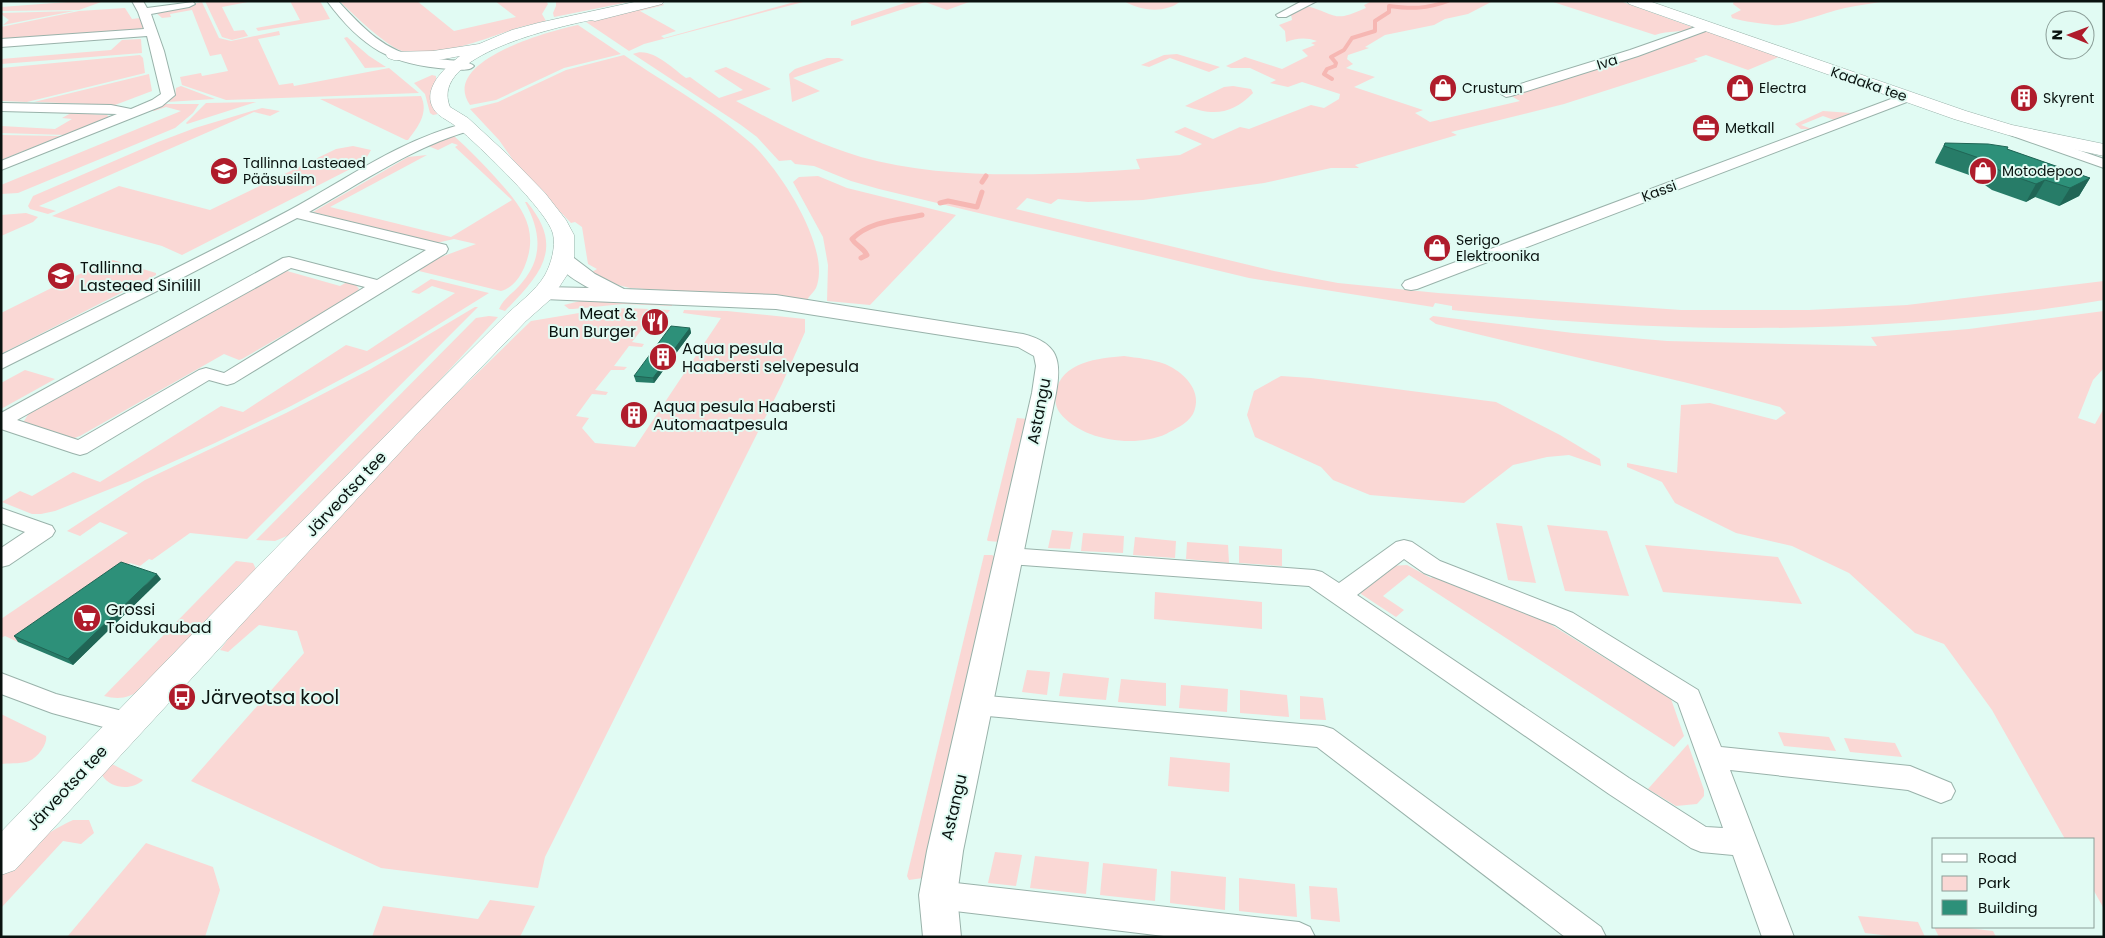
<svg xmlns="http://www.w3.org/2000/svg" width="2105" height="938" viewBox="0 0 2105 938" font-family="Poppins,sans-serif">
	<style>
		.green { fill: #fad8d5 }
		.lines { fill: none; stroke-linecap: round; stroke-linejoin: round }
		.stream-far1 { stroke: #f6b7b3; stroke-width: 4 }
		.stream { stroke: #f6b7b3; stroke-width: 5 }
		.minor-casing { stroke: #99b2aa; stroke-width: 2 }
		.tertiary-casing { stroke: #99b2aa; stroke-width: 2 }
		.secondary-casing { stroke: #99b2aa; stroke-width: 1 }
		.minor { fill: #fff; fill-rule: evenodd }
		.tertiary { fill: #fff; fill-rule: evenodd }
		.secondary { fill: #fff; fill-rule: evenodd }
		.wall { fill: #277c68 }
		.shaded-wall { fill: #206555 }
		.building { fill: #2d9079; stroke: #206555 }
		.labels { text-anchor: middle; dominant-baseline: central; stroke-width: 4; stroke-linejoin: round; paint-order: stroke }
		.far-street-label { font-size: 14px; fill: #09120f; stroke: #e1fbf3 }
		.far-poi-label { font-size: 14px; fill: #09120f; stroke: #e1fbf3; text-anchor: start }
		.poi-label { font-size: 16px; fill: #09120f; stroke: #e1fbf3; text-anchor: start }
		.street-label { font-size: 16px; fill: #09120f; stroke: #e1fbf3 }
		.near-poi-label { font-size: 19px; fill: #09120f; stroke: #e1fbf3; text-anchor: start }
	</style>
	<rect width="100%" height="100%" fill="#e1fbf3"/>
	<g class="green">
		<polygon points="81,1 104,1 79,10 1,11 1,7"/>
		<polygon points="253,1 222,7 234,31 244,30 248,36 232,40 222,37 205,1"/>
		<polygon points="290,1 320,1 330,19 258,31 256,28 300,20"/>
		<path d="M339,1H417L454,31L516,17L495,1H546L548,4L542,14L546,21C534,24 521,26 509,31C484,39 428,61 402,51C383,44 355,15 339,1Z"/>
		<polygon points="556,1 634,1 554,17 553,13 556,6"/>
		<polygon points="798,1 807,1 644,44 629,51 586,22 663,4 664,5 640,11 676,31 661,36 664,38"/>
		<polygon points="911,1 972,1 947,10 925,2 851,26 851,21"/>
		<path d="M1124,1H1181C1165,14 1140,11 1124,1Z"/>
		<path d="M1372,1H1493L1468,14L1445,19L1434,25L1385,35L1365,47L1369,48L1348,55L1347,59L1353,64L1346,68L1375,77L1354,87L1423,110L1415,113L1430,122L1520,101L1511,96L1635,56L1704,31L1713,33L1779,57L1748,70L1706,55L1694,59L1698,61L1564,104L1451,132L1457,135L1355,165L1359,168H1331L1264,183L1143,200L1088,202L1058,199L1051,204L1027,198L1016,209L1274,271L1338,283L1438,293L1681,310H1809L1907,305L2104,281V300C1888,336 1669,335 1452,310V306L1435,303L1433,307L1249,278L879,189L851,181L814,166L795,164L791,160L779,161L757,137L741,125L633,54C651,46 672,68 686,78L690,77L719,98L743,90L714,71L726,67L771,89L736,101C777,123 816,144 861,157C946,181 1051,175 1140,169L1136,159L1180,155L1202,144L1174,132L1185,127L1213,139L1240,127L1249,129L1311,105L1324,108L1339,99L1340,94L1302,82L1288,87L1270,83L1276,80L1250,68H1231L1226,66L1245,57L1282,69L1308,56L1302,50L1315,45L1311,43L1317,41C1306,37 1296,38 1286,42L1285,31L1279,25L1292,20L1291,14L1307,6C1339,15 1332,23 1366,8L1364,5Z"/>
		<path d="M1550,1H1620L1695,28C1682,33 1669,30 1655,35Z"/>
		<path d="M1734,1H1888C1874,3 1859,5 1845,8C1830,11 1786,28 1773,25C1760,23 1745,22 1732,18L1731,15L1741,10L1733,4Z"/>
		<polygon points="202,2 219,38 231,41 279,31 280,35 258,39 279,85 293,83 294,86 389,68 419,93 226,100 182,85 180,77 201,73 202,76 228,71 221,54 210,56 192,10 170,14 171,17 162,18 155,12"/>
		<polygon points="125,8 132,19 140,18 145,32 1,40 1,27 79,11"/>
		<polygon points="74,11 3,25 9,20 1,14 1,13"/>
		<path d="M578,25L621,54L564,68L496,100L470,105C439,61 549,31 578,25Z"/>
		<polygon points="347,37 369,56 386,67 365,68 344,38"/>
		<polygon points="141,39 142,53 1,64 1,59 111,50 122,40"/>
		<polygon points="1177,54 1220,67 1209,72 1170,58 1149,67 1141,65 1164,55"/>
		<polygon points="140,55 143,58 145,73 27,102 1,101 1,68"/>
		<path d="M624,55C666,84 715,111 752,144C780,170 832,249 816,288C814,292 809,296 807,300L630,288L610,283L590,273L597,269L588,264L582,227L575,222L571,223L520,170L499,140L470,109L498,102L566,70Z"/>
		<polygon points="827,58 839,58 844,60 793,78 820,91 792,102 789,74 795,69"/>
		<polygon points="149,74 152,91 115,105 34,102"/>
		<polygon points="432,75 436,76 438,114 433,115 430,113 425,94 414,83"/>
		<polygon points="181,86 215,99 167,102 175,96 176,88"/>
		<path d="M1233,86L1251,89L1253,93C1231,115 1214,116 1185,106L1224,87Z"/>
		<path d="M421,96C429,113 418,127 408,140H406L320,99Z"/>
		<polygon points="256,102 187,124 186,123 206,103"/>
		<polygon points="165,104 199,104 193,113 175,128 18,193 1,194 1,185 181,111 166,107 154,111 150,110"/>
		<polygon points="262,108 280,111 270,116 254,112 39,206 56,211 48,214 30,209 28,206 33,196 158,142 195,128"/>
		<polygon points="1823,111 1851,113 1834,120 1823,116 1801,125 1812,129 1801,129 1795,124"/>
		<polygon points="71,113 107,115 109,117 65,135 1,133 1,126 55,129 72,119 62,118"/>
		<polygon points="1,135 61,136 1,160"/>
		<path d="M450,136H454C469,149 482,163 495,177C520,205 541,228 524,268C519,279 512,288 501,291L419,271L433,260L476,244L454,239L436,243L313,212L408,157L427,155L330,207L451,237L512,200L455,147L458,145L452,143L438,150L428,146Z"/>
		<polygon points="353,146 371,150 364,162 182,255 162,246 52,216 119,186 210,210 336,149"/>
		<polygon points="818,176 847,188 956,215 870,305 827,301 828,265 823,237 793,182 799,177"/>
		<path d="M525,202H527C565,248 541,274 505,311L499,309C503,299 513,293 520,285C544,258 541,232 525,202Z"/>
		<polygon points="26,213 38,217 33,222 1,236 1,215"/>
		<polygon points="113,260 156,273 156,275 1,354 1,313 104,262"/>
		<polygon points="287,271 340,286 347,282 355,284 359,289 356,293 242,359 239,360 224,354 80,436 72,439 25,425 24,421 29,413 259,280"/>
		<polygon points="431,279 489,293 407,344 291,406 215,443 130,481 55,511 41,514 32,514 2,502 20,491 32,496 73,472 100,482 221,406 243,412 346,345 367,351 455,293 432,286 419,294 411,292"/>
		<polygon points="584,300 672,304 672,306 623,304 573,309 569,309 564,305"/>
		<polygon points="475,307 478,307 247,539 190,533 152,560 149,559 140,566 130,563 18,642 5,636 1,638 1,619 128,533 100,522 80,536 67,531 145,480 286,413 369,370"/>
		<polygon points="627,308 670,310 662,320 650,319 632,342 644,344 642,347 629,346 614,366 627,367 624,370 611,370 595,390 608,392 606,395 592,394 576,416 589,418 582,428 595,443 635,447 721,318 683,313 684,310 727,311 805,319 805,332 782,384 545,857 538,888 381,868 191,781 304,653 297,631 259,625 228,652 220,650 246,615 424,425 531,321 591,311"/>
		<path d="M2104,311V368L2093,380L2078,418L2095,424L2104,408V909L2094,891V839H2065L1992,710L1944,644L1915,633L1849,573L1792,546L1736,533L1675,503L1662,482L1627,467V463L1677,473L1681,405L1710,403L1776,420L1786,413L1780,407C1667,375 1550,353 1436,324L1429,319L1433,316L1573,333L1667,341L1877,346L1871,337L1969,329Z"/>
		<polygon points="489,316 498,317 378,447 294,533 275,541 256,540 476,318"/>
		<path d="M1124,356C1138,358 1151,359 1165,364C1184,372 1204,392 1193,414C1187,424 1175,429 1166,434C1135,448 1082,441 1060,413C1056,408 1054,399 1056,392C1061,362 1099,358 1124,356Z"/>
		<polygon points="25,370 55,379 1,409 1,383"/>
		<polygon points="1281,376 1311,378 1496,402 1560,435 1600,459 1601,466 1569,455 1547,457 1513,465 1464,503 1370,495 1333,480 1321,467 1255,437 1247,415 1254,391"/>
		<polygon points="1017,418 1028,419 1000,542 988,541 987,540"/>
		<polygon points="1496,523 1522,526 1536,583 1508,580"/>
		<polygon points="1547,525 1607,531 1629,596 1565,591"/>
		<polygon points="1052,530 1073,532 1070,549 1048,548"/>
		<polygon points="1083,533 1124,536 1123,553 1081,551"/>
		<polygon points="1135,537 1176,541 1175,558 1133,555"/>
		<polygon points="1187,542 1228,545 1229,563 1186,559"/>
		<polygon points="1645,545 1778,557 1802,604 1663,592"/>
		<polygon points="1239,546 1282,549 1282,566 1239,563"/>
		<polygon points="984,555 992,555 997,558 923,878 909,880 907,876"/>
		<path d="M236,561L253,563L256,569L142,689C129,698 119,700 104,696Z"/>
		<polygon points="1407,565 1431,578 1438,573 1529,611 1671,699 1684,736 1674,747 1409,575 1383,596 1404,610 1396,617 1361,594 1362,586 1390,566"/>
		<polygon points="1155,592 1262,602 1262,629 1154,619"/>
		<polygon points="1027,670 1050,672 1047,695 1022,692"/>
		<polygon points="1063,673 1109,678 1106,700 1059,696"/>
		<polygon points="1121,679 1166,683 1166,706 1118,702"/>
		<polygon points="1181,685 1228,689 1227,712 1179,708"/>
		<polygon points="1240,690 1287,695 1289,717 1240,713"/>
		<polygon points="1300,696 1323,698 1326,720 1300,719"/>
		<path d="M1,714L46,736C48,744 37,758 29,761C22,764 9,763 1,764Z"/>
		<polygon points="1778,732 1829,737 1836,751 1784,746"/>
		<polygon points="1844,738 1895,743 1902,757 1850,752"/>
		<polygon points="1688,744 1704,790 1704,796 1697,804 1676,806 1648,789"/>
		<polygon points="1170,757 1230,763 1229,792 1168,786"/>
		<path d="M112,764L143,780C132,791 110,789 102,775Z"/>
		<path d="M73,820H89L94,833L81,844L63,841L1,908V876C24,851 41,835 73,820Z"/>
		<polygon points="146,843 213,867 220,890 205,937 67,937"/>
		<polygon points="995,852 1022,855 1016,886 988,883"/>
		<polygon points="1035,856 1089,862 1086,894 1030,888"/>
		<polygon points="1103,863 1157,869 1155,901 1100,895"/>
		<polygon points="1171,871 1226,877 1225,910 1170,903"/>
		<polygon points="1239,878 1295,884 1297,917 1239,911"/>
		<polygon points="1309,886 1337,888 1340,922 1311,919"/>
		<polygon points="490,900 535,906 520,937 372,937 383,906 478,919"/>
		<polygon points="1858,916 1918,922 1925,937 1898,937 1865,933"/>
		<polygon points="1934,927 1959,927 1993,931 1996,937 1939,937"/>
	</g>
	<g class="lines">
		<path class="stream-far1" d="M1332,79L1324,74L1327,69L1335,66L1336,63L1331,57L1344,50L1352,38L1375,31V21L1389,12V6C1411,9 1427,9 1448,1"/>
		<g class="stream">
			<polyline points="982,182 986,176"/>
			<polyline points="940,203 948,201 977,207 982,192"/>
			<path d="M861,258L867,255C863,247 856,246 852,239C870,221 898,220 922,215"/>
		</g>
		<defs>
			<g id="minor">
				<polygon points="132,1 143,1 147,8 193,2 195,4 189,7 151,14 164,51 175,95 162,106 1,170 1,161 117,114 1,111 1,103 111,105 131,109 152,100 161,94 147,36 1,47 1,39 144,29 138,12"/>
				<path d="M327,1H338C363,28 385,52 422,58C433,60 468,59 474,66C469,72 457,69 449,69C391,65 362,48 327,1Z"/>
				<polygon points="1302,1 1317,1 1286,17 1278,17 1276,15"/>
				<polygon points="1707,23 1711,25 1713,27 1711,29 1638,56 1511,96 1506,97 1499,93 1501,90 1630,50"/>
				<polygon points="1907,93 1912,94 1914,97 1912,100 1417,289 1411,290 1405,289 1402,285 1405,281"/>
				<path d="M467,123L474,127L472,130C412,147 363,182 309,212L446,245L448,249L446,253L234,383L227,385L209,380L87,453L80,455L73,453L1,429V413L283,258L289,257L377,280L426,250L297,218L155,292L1,369V355C97,307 193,261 288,211C347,179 401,139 467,123ZM291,268L365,287L224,373L206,368L199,370L78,440L17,420Z"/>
				<polygon points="2015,128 2104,159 2104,168 2010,135 2008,132"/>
				<polygon points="1,508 52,526 55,531 52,536 9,565 1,567 1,548 25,532 1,523"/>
				<path d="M1404,540L1412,542L1440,561L1573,613L1698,690L1721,747L1910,766L1951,783L1955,791L1951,799L1941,803L1908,790L1730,770L1794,937H1762L1733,855L1701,852L1691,848L1609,794L1309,586L1010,564L1002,562L998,556L1002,550L1010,548L1314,570L1322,572L1339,583L1396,542ZM1404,559L1424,573L1555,625L1678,703L1723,828L1706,827L1629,778L1357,595Z"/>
				<polygon points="1,673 56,694 138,715 142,723 138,731 129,734 52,713 1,694"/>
				<polygon points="977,695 1323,726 1333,729 1601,927 1606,937 1565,937 1317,747 977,715 968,712 964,705 968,698"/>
				<polygon points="938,881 1299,922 1310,927 1315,937 1172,937 938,909 927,905 923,895 927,885"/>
			</g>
			<path id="tertiary" d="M563,253L570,255L595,274L624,289L776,295L1023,334C1058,343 1062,360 1056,393L963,851L957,895L961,937H923L919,895L927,851L1032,393L1036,366L1034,356L1018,347L776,309L544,299L536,298L533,293L536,288L544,287L589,288C576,281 561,272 553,259L556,255Z"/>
			<g id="secondary">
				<path d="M639,1H664L662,4L595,21L591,20C558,27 428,55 450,107L468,118L507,154L545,193L566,220L574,235V259L567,275L552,298L526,321L415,436L15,870L1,875V832C132,696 263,561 395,426C431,389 468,353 504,317C518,303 535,292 545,275C551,264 556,247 553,234C548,211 478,145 458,128C448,119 435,117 431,103C426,84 447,66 460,56L433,61L394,60L388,58L386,55L388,52L433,51L479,44L512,30L538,23Z"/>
				<polygon points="1627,1 1649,1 1966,111 2012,125 2104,144 2104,156 2008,135 1954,119 1629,4"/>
			</g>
		</defs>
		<use href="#minor" class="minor-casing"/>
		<use href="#tertiary" class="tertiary-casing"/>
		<use href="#secondary" class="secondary-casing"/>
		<use href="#minor" class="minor"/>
		<use href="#tertiary" class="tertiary"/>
		<use href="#secondary" class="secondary"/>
	</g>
	<g class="wall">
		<polygon points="1945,143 2007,149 2090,178 2079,196 2059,206 2035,197 2026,202 1992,190 1972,176 1935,163 1936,160"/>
		<polygon points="690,328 691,333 654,383 636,382 634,376"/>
		<polygon points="161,579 73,665 18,642 14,636"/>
	</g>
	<g class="shaded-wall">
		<polygon points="2090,178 2079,196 2059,206 2070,188"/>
		<polygon points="2045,180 2035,197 2026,202 2036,184"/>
		<polygon points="690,328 691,333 654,383 653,378"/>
		<polygon points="157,574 161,579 73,665 68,659"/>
	</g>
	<g class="building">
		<polygon points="1945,143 1988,144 2008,147 2007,149 2090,178 2070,188 2045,180 2036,184 2002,172 1982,159 1944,146"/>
		<polygon points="671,326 690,328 653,378 634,376"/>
		<polygon points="121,562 157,574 68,659 14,636"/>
	</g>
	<defs>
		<symbol id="shop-disc" viewBox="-11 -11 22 22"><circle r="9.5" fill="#af1c2b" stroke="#e1fbf3"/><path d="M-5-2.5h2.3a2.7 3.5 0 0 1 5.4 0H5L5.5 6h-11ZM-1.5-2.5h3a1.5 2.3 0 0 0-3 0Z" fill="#fff"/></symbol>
		<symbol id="building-disc" viewBox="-11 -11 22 22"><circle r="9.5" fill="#af1c2b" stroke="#e1fbf3"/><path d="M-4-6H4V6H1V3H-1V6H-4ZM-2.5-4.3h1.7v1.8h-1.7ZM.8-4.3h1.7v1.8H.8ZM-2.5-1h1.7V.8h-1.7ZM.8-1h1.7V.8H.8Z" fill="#fff"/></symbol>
		<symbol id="office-disc" viewBox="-11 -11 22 22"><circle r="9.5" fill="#af1c2b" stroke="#e1fbf3"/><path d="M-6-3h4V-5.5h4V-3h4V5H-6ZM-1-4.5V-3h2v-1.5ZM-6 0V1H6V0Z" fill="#fff"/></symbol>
		<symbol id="school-disc" viewBox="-11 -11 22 22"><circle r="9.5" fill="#af1c2b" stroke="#e1fbf3"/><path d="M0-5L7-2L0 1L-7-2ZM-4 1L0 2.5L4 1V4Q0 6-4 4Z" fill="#fff"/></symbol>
		<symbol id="restaurant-disc" viewBox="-11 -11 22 22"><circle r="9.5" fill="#af1c2b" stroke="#e1fbf3"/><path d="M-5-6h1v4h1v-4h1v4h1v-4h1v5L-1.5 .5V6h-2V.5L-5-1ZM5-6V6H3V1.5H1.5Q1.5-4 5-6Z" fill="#fff"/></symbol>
		<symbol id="supermarket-disc" viewBox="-11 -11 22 22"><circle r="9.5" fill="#af1c2b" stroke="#e1fbf3"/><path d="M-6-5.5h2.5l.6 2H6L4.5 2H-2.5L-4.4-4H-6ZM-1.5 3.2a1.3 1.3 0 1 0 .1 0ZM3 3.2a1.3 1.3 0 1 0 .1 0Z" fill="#fff"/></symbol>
		<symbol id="bus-disc" viewBox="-11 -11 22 22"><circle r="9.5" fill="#af1c2b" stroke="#e1fbf3"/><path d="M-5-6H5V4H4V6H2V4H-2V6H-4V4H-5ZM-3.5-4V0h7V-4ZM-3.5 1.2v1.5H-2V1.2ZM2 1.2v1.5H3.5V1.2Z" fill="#fff"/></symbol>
	</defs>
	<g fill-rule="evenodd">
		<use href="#shop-disc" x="1427" y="72" width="32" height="32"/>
		<use href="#shop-disc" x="1724" y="72" width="32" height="32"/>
		<use href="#building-disc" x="2008" y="82" width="32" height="32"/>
		<use href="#office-disc" x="1690" y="112" width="32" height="32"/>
		<use href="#school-disc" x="208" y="155" width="32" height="32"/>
		<use href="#shop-disc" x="1967" y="155" width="32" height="32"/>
		<use href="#shop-disc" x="1421" y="232" width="32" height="32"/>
		<use href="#school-disc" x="45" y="260" width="32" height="32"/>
		<use href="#restaurant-disc" x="639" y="306" width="32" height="32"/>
		<use href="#building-disc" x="647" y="341" width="32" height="32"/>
		<use href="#building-disc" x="618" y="399" width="32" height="32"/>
		<use href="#supermarket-disc" x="71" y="602" width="32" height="32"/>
		<use href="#bus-disc" x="166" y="681" width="32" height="32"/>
	</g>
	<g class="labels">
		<g class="far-street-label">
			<text transform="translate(1607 62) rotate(-18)">Iva</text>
			<text transform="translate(1869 84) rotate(19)">Kadaka tee</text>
			<text transform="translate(1659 191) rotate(-21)">Kassi</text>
		</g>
		<g class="far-poi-label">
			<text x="1462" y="88">Crustum</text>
			<text x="1759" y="88">Electra</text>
			<text x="2043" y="98">Skyrent</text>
			<text x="1725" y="128">Metkall</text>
			<text x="243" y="163">Tallinna Lasteaed<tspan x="243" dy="16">Pääsusilm</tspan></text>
			<text x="2002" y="171">Motodepoo</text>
			<text x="1456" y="240">Serigo<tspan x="1456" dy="16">Elektroonika</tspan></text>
		</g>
		<g class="poi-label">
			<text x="80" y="267">Tallinna<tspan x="80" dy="18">Lasteaed Sinilill</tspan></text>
			<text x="636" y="313" text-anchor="end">Meat &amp;<tspan x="636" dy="18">Bun Burger</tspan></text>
			<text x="682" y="348">Aqua pesula<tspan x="682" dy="18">Haabersti selvepesula</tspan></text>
			<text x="653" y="406">Aqua pesula Haabersti<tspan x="653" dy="18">Automaatpesula</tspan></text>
			<text x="106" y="609">Grossi<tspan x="106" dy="18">Toidukaubad</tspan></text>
		</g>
		<g class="street-label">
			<text transform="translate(1039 411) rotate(-79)">Astangu</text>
			<text transform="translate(346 494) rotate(-47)">Järveotsa tee</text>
			<text transform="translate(67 788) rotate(-47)">Järveotsa tee</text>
			<text transform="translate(954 807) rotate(-77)">Astangu</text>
		</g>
		<g class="near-poi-label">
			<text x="201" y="697">Järveotsa kool</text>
		</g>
	</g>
	<rect width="2105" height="938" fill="none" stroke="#09120f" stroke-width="5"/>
	<rect x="1932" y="838" width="162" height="90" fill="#e1fbf3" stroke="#8b9e98"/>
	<rect x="1942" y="854" width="25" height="8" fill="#ffffff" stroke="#8b9e98"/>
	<text x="1978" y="863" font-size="15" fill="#09120f">Road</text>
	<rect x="1942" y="876" width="25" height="15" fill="#fad8d5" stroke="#8b9e98"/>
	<text x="1978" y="888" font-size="15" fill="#09120f">Park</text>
	<rect x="1942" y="900" width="25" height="15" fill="#2d9079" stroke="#8b9e98"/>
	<text x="1978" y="913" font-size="15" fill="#09120f">Building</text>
	<g transform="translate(2070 35) rotate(271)"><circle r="24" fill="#e1fbf3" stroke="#8b9e98"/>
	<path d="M0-4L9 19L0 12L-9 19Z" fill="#af1c2b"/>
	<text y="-8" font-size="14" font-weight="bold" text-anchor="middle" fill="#09120f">N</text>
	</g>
</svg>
